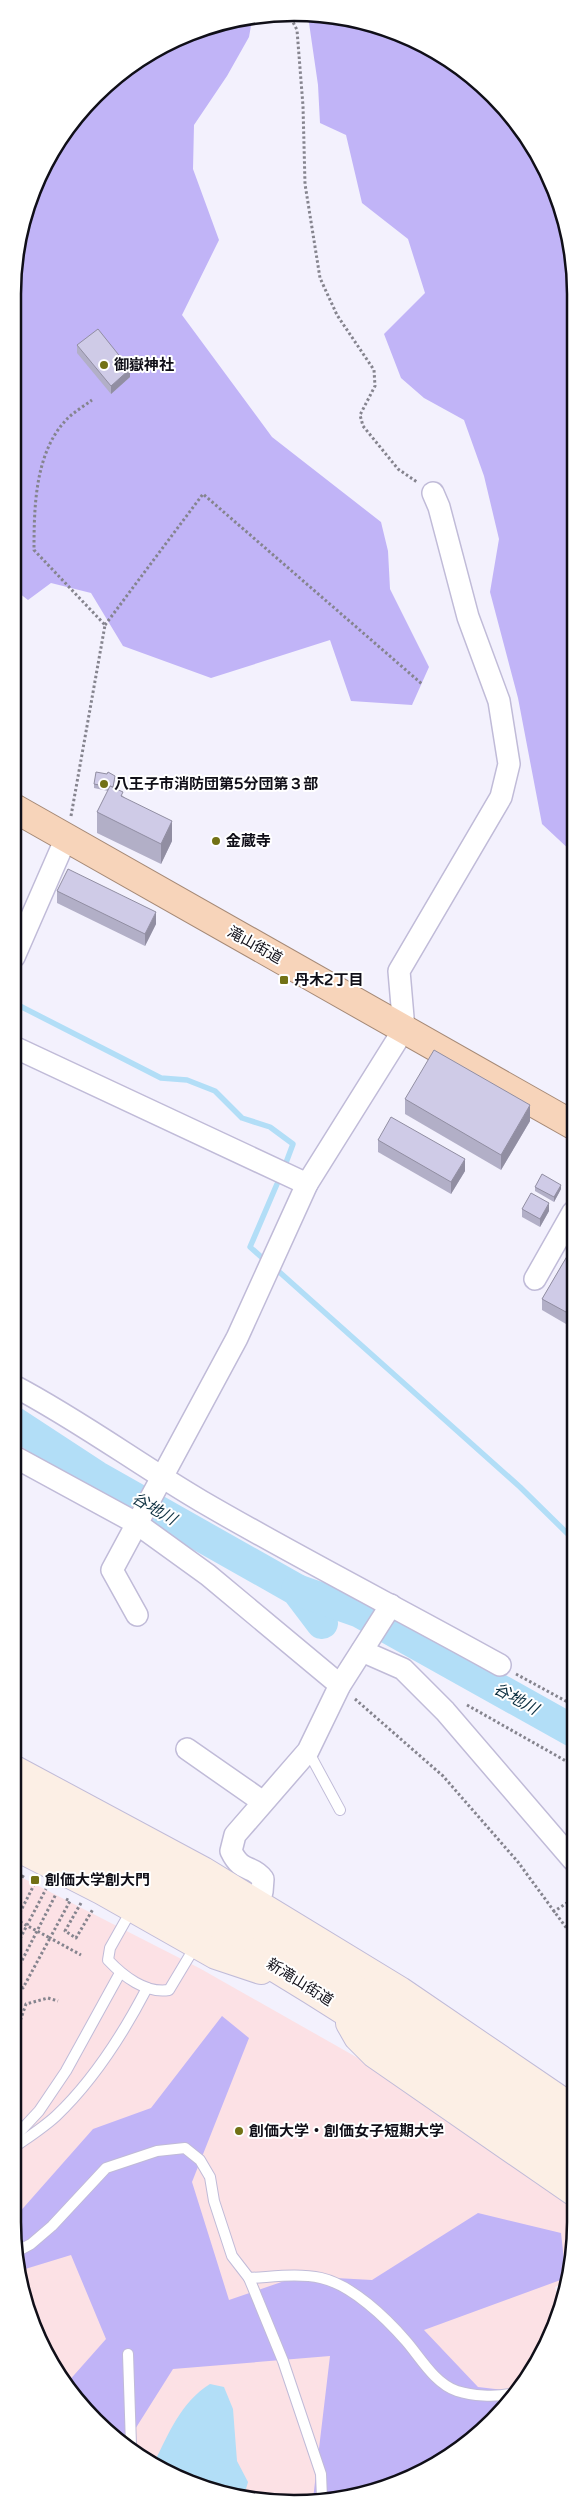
<svg xmlns="http://www.w3.org/2000/svg" width="588" height="2516" viewBox="0 0 588 2516" font-family="'Varela Round','Noto Sans JP',sans-serif">
	<style>
		.education { fill: #fce1e5 }
		.forest { fill: #c1b4f7 }
		.water { fill: #b2def7 }
		.lines { fill: none; stroke-linecap: round; stroke-linejoin: round }
		.stream { stroke: #b2def7; stroke-width: 5.5 }
		.river { stroke: #b2def7; stroke-width: 32 }
		.service-casing { stroke: #c0bbd8; stroke-width: 12 }
		.minor-casing { stroke: #c0bbd8; stroke-width: 24 }
		.secondary-casing { stroke: #c0bbd8; stroke-width: 30 }
		.trunk-casing { stroke: #a58976; stroke-width: 30 }
		.path { stroke: #85848e; stroke-width: 3; stroke-dasharray: 2.5 2.5; stroke-linecap: butt }
		.service { stroke: #fff; stroke-width: 10 }
		.minor { stroke: #fff; stroke-width: 21 }
		.secondary { stroke: #fcefe5; stroke-width: 28 }
		.trunk { stroke: #f7d4ba; stroke-width: 28 }
		.wall { fill: #b2afc7 }
		.shaded-wall { fill: #918ea2 }
		.building { fill: #cfcbe7; stroke: #918ea2 }
		.poi-dot { fill: #727115; stroke: #fff; stroke-width: 2 }
		.labels { text-anchor: middle; dominant-baseline: central; stroke-width: 4; stroke-linejoin: round; paint-order: stroke }
		.poi-label { font-size: 15px; font-weight: bold; fill: #100f18; stroke: #fff; text-anchor: start }
		.street-label { font-size: 15px; fill: #100f18; stroke: #fff }
		.water-label { font-size: 16px; font-style: italic; fill: #0c2f40; stroke: #fff }
		.rim { fill: none; stroke: #100f18; stroke-width: 2.5 }
	</style>
	<rect width="100%" height="100%" fill="#f3f1fd"/>
	<polygon class="education" points="13,1873 201,1969 358,2058 573,2204 573,2259 565,2283 555,2287 559,2300 538,2362 466,2445 367,2494 275,2503 170,2475 83,2408 34,2329 13,2222"/>
	<g class="forest">
		<polygon points="331,15 419,42 493,95 547,170 573,258 573,853 542,824 518,698 490,592 499,539 484,476 464,420 424,398 401,378 384,334 425,293 408,239 362,203 346,135 320,123 318,85 308,16"/>
		<polygon points="252,20 249,37 227,76 194,125 193,169 219,240 182,315 272,437 381,522 388,551 390,589 429,667 412,705 351,701 330,640 211,678 123,646 91,593 51,583 28,600 15,590 15,257 50,153 123,71 221,22"/>
		<polygon points="222,2016 249,2038 192,2182 229,2300 299,2276 372,2280 478,2213 561,2233 566,2278 424,2330 478,2387 513,2391 466,2445 367,2494 313,2499 330,2356 173,2369 127,2442 83,2408 67,2383 106,2339 71,2255 22,2270 13,2217 17,2215 93,2129 151,2108"/>
	</g>
	<path class="water" d="M210,2384L224,2387L233,2409L237,2461L248,2482L246,2489L239,2493L170,2475L154,2463C169,2433 181,2402 210,2384Z"/>
	<g class="lines">
		<g class="stream">
			<polyline points="14,1003 161,1078 187,1080 215,1091 242,1118 270,1127 293,1144 284,1168"/>
			<polyline points="267,1262 250,1247 277,1184"/>
			<polyline points="276,1269 520,1487 573,1539"/>
		</g>
		<g class="river">
			<polyline points="13,1422 97,1477 297,1590 322,1623"/>
			<polyline points="297,1590 360,1612 573,1731"/>
		</g>
		<defs>
			<g id="service">
				<polyline points="308,1751 340,1810"/>
				<path d="M132,1909L110,1948L108,1960C123,1976 146,1994 169,1990L196,1945"/>
				<polyline points="13,2139 39,2111 66,2071 120,1973"/>
				<path d="M13,2148C27,2138 43,2128 56,2116C94,2080 123,2034 147,1988"/>
				<polyline points="18,2251 31,2244 52,2226 106,2168 157,2151 185,2148 200,2160 210,2177 214,2201 232,2256 249,2278 283,2361 321,2474 322,2498"/>
				<path d="M249,2278C272,2277 298,2273 321,2278C352,2285 386,2318 406,2341C420,2357 435,2384 457,2391C473,2396 494,2397 510,2394"/>
				<polyline points="128,2354 131,2445"/>
			</g>
			<g id="minor">
				<polyline points="14,957 66,838"/>
				<polyline points="14,1047 307,1184"/>
				<polyline points="535,1279 573,1212"/>
				<path d="M14,1386C79,1420 138,1464 201,1501C299,1558 401,1610 500,1665"/>
				<polyline points="13,1456 136,1523 208,1575 340,1685"/>
				<polyline points="137,1615 112,1570 237,1338 307,1184 404,1029 399,971 501,797 509,764 499,701 468,617 439,507 433,493"/>
				<polyline points="362,1651 403,1669 445,1711 573,1860"/>
				<polyline points="187,1749 263,1802"/>
				<path d="M254,1902L262,1892L263,1879C252,1864 242,1874 231,1851L235,1835L308,1751L340,1685L391,1605"/>
			</g>
			<g id="secondary">
				<polyline points="13,1769 203,1871 400,1991 573,2109"/>
				<path d="M13,1793C207,1894 395,2008 573,2135"/>
				<path d="M13,1821C208,1921 395,2037 573,2166"/>
				<polyline points="13,1845 103,1891 216,1955 261,1970"/>
				<polyline points="350,2023 358,2037 375,2054 573,2191"/>
			</g>
			<polyline id="trunk" points="14,808 573,1125"/>
		</defs>
		<use href="#service" class="service-casing"/>
		<use href="#minor" class="minor-casing"/>
		<use href="#secondary" class="secondary-casing"/>
		<use href="#trunk" class="trunk-casing"/>
		<g class="path">
			<polyline points="291,18 297,30 303,106 305,184 320,278 337,315 374,370 375,386 360,415 363,426 398,469 417,482"/>
			<polyline points="105,625 203,494 422,684"/>
			<path d="M71,816L105,625L34,550C34,506 35,452 67,419C74,412 84,406 92,400"/>
			<polyline points="516,1674 573,1705"/>
			<polyline points="355,1699 443,1776 518,1862 573,1937"/>
			<polyline points="467,1705 573,1765"/>
			<polyline points="13,1894 22,1876 25,1878"/>
			<polyline points="66,1899 70,1901 50,1938 81,1955"/>
			<polyline points="81,1903 65,1931 76,1938 93,1909"/>
			<polyline points="553,1912 573,1899"/>
			<polyline points="13,1926 35,1883"/>
			<polyline points="13,1952 46,1889"/>
			<polyline points="13,1978 56,1894"/>
			<polyline points="13,1982 23,1988 50,1938 13,1918"/>
			<polyline points="13,2033 18,2027 26,2004 48,1998 58,2001"/>
		</g>
		<use href="#service" class="service"/>
		<use href="#minor" class="minor"/>
		<use href="#secondary" class="secondary"/>
		<use href="#trunk" class="trunk"/>
	</g>
	<g class="wall">
		<polygon points="77,345 130,377 111,394 77,353"/>
		<polygon points="115,780 113,787 172,841 161,864 97,833 97,812 108,791 94,788 94,784"/>
		<polygon points="57,891 156,924 145,946 57,903"/>
		<polygon points="405,1099 530,1121 501,1170 405,1114"/>
		<polygon points="378,1140 465,1171 451,1194 378,1152"/>
		<polygon points="535,1187 561,1189 554,1202 535,1191"/>
		<polygon points="522,1209 549,1211 540,1227 522,1217"/>
		<polygon points="573,1246 573,1312 566,1324 542,1310 542,1299"/>
	</g>
	<g class="shaded-wall">
		<polygon points="130,369 130,377 111,394 111,386"/>
		<polygon points="172,821 172,841 161,864 161,844"/>
		<polygon points="156,912 156,924 145,946 145,934"/>
		<polygon points="530,1105 530,1121 501,1170 501,1155"/>
		<polygon points="465,1159 465,1171 451,1194 451,1182"/>
		<polygon points="561,1185 561,1189 554,1202 554,1197"/>
		<polygon points="549,1203 549,1211 540,1227 540,1219"/>
		<polygon points="573,1300 573,1312 566,1324 566,1312"/>
		<polygon points="34,2312 34,2328 31,2317"/>
	</g>
	<g class="building">
		<polygon points="98,329 130,369 111,386 77,345"/>
		<polygon points="96,772 107,774 108,772 115,776 113,787 110,786 110,787 94,784"/>
		<polygon points="110,786 123,792 121,796 172,821 161,844 97,812"/>
		<polygon points="68,869 156,912 145,934 57,891"/>
		<polygon points="434,1050 530,1105 501,1155 405,1099"/>
		<polygon points="391,1117 465,1159 451,1182 378,1140"/>
		<polygon points="542,1174 561,1185 554,1197 535,1187"/>
		<polygon points="531,1193 549,1203 540,1219 522,1209"/>
		<polygon points="573,1246 573,1300 566,1312 542,1299"/>
		<polygon points="30,2311 34,2312 31,2317"/>
	</g>
	<g class="poi-dot">
		<circle cx="104" cy="365" r="5"/>
		<circle cx="104" cy="784" r="5"/>
		<circle cx="216" cy="841" r="5"/>
		<rect x="279" y="975" width="10" height="10" rx="2.5"/>
		<rect x="30" y="1875" width="10" height="10" rx="2.5"/>
		<circle cx="239" cy="2131" r="5"/>
	</g>
	<g class="labels">
		<g class="poi-label">
			<text x="114" y="365">御嶽神社</text>
			<text x="114" y="784">八王子市消防団第5分団第３部</text>
			<text x="226" y="841">金蔵寺</text>
			<text x="294" y="980">丹木2丁目</text>
			<text x="45" y="1880">創価大学創大門</text>
			<text x="249" y="2131">創価大学・創価女子短期大学</text>
		</g>
		<g class="street-label">
			<text transform="translate(255 945) rotate(29)">滝山街道</text>
			<text transform="translate(300 1982) rotate(32)">新滝山街道</text>
		</g>
		<g class="water-label">
			<text transform="translate(154 1509) rotate(30)">谷地川</text>
			<text transform="translate(516 1699) rotate(29)">谷地川</text>
		</g>
	</g>
	<path d="M0 0H588V2516H0ZM294 21H294A273 273 0 0 1 567 294V2222A273 273 0 0 1 294 2495H294A273 273 0 0 1 21 2222V294A273 273 0 0 1 294 21Z" fill="#fff" fill-rule="evenodd"/>
	<path class="rim" d="M294 21H294A273 273 0 0 1 567 294V2222A273 273 0 0 1 294 2495H294A273 273 0 0 1 21 2222V294A273 273 0 0 1 294 21Z"/>
</svg>
